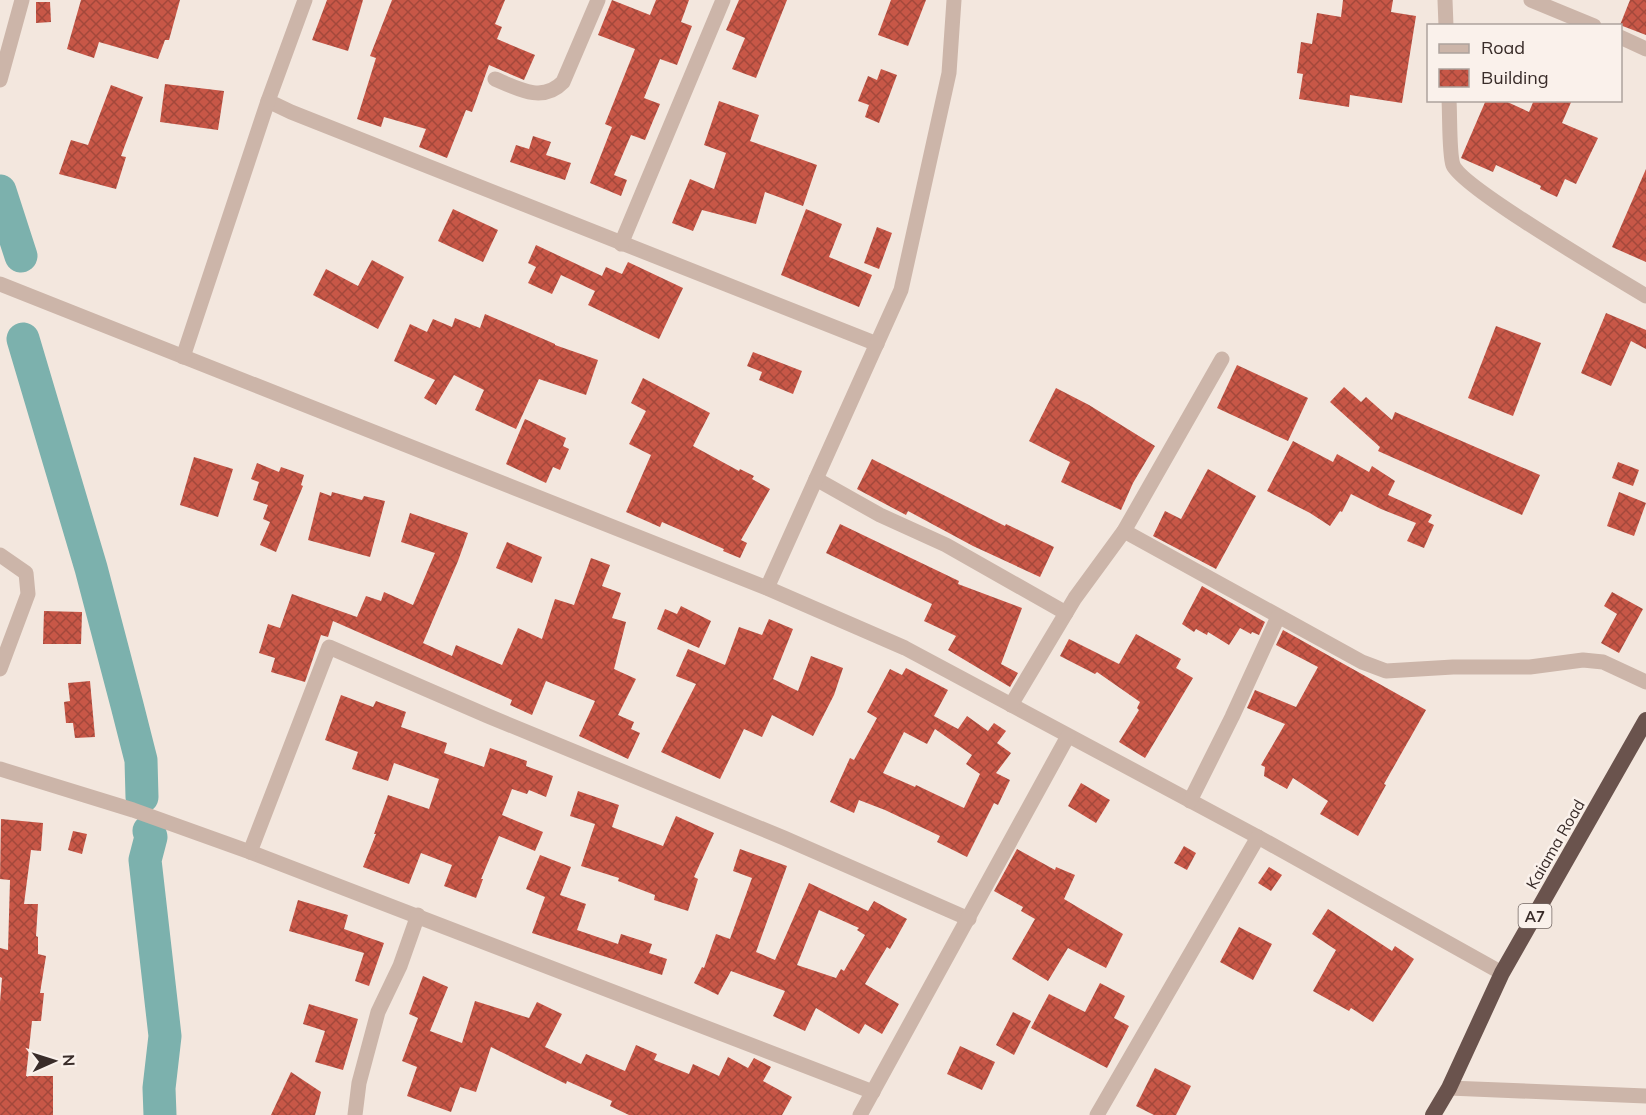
<svg xmlns="http://www.w3.org/2000/svg" width="1646" height="1115" viewBox="0 0 1646 1115" font-family="Mulish,sans-serif">
	<style>
		.lines { fill: none; stroke-linecap: round; stroke-linejoin: round }
		.river { stroke: #7cb1ad; stroke-width: 33 }
		.building { fill: url(#building-cross-hatch); fill-rule: evenodd }
		.minor { stroke: #ccb5a9; stroke-width: 15 }
		.trunk { stroke: #6a534d; stroke-width: 16 }
		.labels { text-anchor: middle; dominant-baseline: central; stroke-width: 5; stroke-linejoin: round; paint-order: stroke }
		.shield { fill: #faf1eb; stroke: #736763; stroke-width: 1.5 }
		.shield-label { font-size: 15px; font-weight: bold; fill: #392c29 }
		.street-label { font-size: 16px; fill: #392c29; stroke: #faf1eb }
	</style>
	<defs>
		<pattern id="building-cross-hatch" width="8" height="8" patternUnits="userSpaceOnUse" patternTransform="scale(1.5)"><rect width="8" height="8" fill="#c85747"/><path d="M0 0l8 8M0 8l8-8" fill="none" stroke="#a3483b"/></pattern>
	</defs>
	<rect width="100%" height="100%" fill="#f3e7de"/>
	<g class="lines">
		<g class="river">
			<polyline points="0,191 21,256"/>
			<polyline points="23,339 91,568 127,705 141,760 142,797"/>
			<polyline points="149,831 151,837 145,860 165,1036 159,1088 160,1115"/>
		</g>
	</g>
	<g class="building">
		<polygon points="81,0 180,0 169,40 165,40 158,59 99,42 94,58 67,49"/>
		<polygon points="327,0 363,0 348,51 312,40"/>
		<polygon points="392,0 505,0 495,24 502,27 497,39 535,55 524,80 489,65 472,112 466,110 447,158 419,147 426,129 384,117 381,127 357,119 376,58 370,56"/>
		<polygon points="612,0 650,15 656,0 689,0 681,22 692,26 677,65 660,59 644,98 660,104 645,140 631,135 614,175 627,180 621,196 590,183 612,127 605,124 635,49 598,35"/>
		<polygon points="739,0 787,0 756,78 732,69 745,38 726,30"/>
		<polygon points="891,0 926,0 908,46 878,35"/>
		<polygon points="1343,0 1393,0 1391,12 1416,16 1402,103 1350,95 1349,107 1299,99 1303,74 1297,73 1301,42 1312,44 1317,13 1341,17"/>
		<polygon points="1630,0 1646,0 1646,35 1620,25"/>
		<polygon points="36,2 50,2 51,22 36,23"/>
		<polygon points="881,69 897,75 879,123 865,117 869,105 858,101 868,76 877,80"/>
		<polygon points="165,84 224,91 218,130 160,122"/>
		<polygon points="111,85 143,97 121,156 126,157 116,189 59,174 71,140 88,145"/>
		<polygon points="1486,100 1503,100 1529,112 1534,100 1572,100 1562,123 1598,138 1576,184 1565,179 1557,197 1540,189 1541,186 1496,165 1493,172 1461,158"/>
		<polygon points="719,101 759,115 750,141 817,165 803,206 765,192 756,224 702,210 693,231 672,223 690,179 714,189 726,153 704,145"/>
		<polygon points="533,136 551,142 546,155 571,163 565,180 510,162 516,145 529,149"/>
		<polygon points="1646,169 1646,262 1612,247"/>
		<polygon points="453,209 498,230 483,262 438,241"/>
		<polygon points="806,209 842,224 829,257 872,275 859,307 781,275"/>
		<polygon points="877,227 892,233 879,269 864,263"/>
		<polygon points="536,245 602,276 606,267 622,274 628,262 683,288 659,339 588,305 595,291 561,275 552,294 528,283 536,267 528,263"/>
		<polygon points="372,260 404,277 378,329 313,295 326,269 358,286"/>
		<polygon points="1606,313 1646,330 1646,349 1631,341 1611,386 1581,373"/>
		<polygon points="485,314 555,344 555,345 598,360 586,395 539,379 516,429 475,410 484,390 454,375 436,405 424,398 435,380 394,361 410,324 427,332 433,319 452,327 455,318 480,328"/>
		<polygon points="1496,326 1541,343 1513,416 1468,398"/>
		<polygon points="753,352 802,371 793,394 759,380 762,372 747,366"/>
		<polygon points="1237,365 1308,398 1288,441 1217,408"/>
		<polygon points="643,378 710,413 693,446 739,471 740,469 754,476 752,479 770,489 741,540 747,543 740,558 723,551 724,549 662,522 660,527 626,512 651,455 629,444 646,411 631,403"/>
		<polygon points="1344,387 1361,402 1366,397 1392,420 1395,412 1540,475 1522,515 1378,451 1380,447 1330,402"/>
		<polygon points="1056,388 1089,405 1155,446 1133,483 1121,510 1061,482 1070,462 1029,441"/>
		<polygon points="525,419 566,438 563,446 569,449 560,470 553,467 546,483 506,464"/>
		<polygon points="1293,441 1333,462 1337,454 1369,472 1372,466 1395,481 1388,495 1432,515 1428,522 1434,525 1424,548 1407,541 1416,523 1381,509 1351,494 1342,512 1340,511 1330,526 1310,513 1267,491"/>
		<polygon points="194,457 233,469 218,517 180,505"/>
		<polygon points="872,459 1005,526 1006,524 1054,547 1040,577 973,546 908,511 906,515 857,489"/>
		<polygon points="1618,462 1639,470 1633,486 1612,478"/>
		<polygon points="257,463 279,472 281,467 304,475 301,485 303,486 276,552 260,545 270,522 263,519 268,505 253,500 259,482 251,479"/>
		<polygon points="1208,469 1256,496 1216,569 1153,536 1165,511 1181,519"/>
		<polygon points="320,492 331,496 332,492 362,500 364,496 385,501 370,557 308,540"/>
		<polygon points="1619,492 1646,503 1634,536 1607,526"/>
		<polygon points="410,513 468,533 458,561 423,643 452,656 456,645 502,665 518,628 542,639 555,599 574,605 591,558 610,565 602,586 621,593 612,618 626,622 614,669 636,679 618,715 634,722 631,729 640,733 628,759 579,736 595,701 546,681 532,715 510,705 512,700 333,621 328,637 321,635 305,682 271,672 275,658 259,653 268,624 280,628 292,594 357,617 366,596 381,601 384,592 413,605 435,553 401,542"/>
		<polygon points="840,524 959,581 958,584 1022,608 1001,664 1018,673 1010,687 948,650 956,636 924,621 932,604 826,553"/>
		<polygon points="507,542 542,557 532,583 496,568"/>
		<polygon points="1202,586 1265,622 1259,635 1252,632 1251,634 1240,628 1229,645 1208,632 1207,635 1196,629 1194,632 1182,624"/>
		<polygon points="1612,592 1643,609 1619,653 1601,643 1617,614 1604,606"/>
		<polygon points="681,606 711,621 699,648 657,629 665,609 677,614"/>
		<polygon points="44,611 82,612 81,644 43,644"/>
		<polygon points="769,619 793,629 773,679 798,691 811,656 843,668 834,695 813,736 772,715 762,737 744,729 720,779 661,752 696,684 676,676 688,649 725,665 739,627 762,635"/>
		<polygon points="1283,630 1426,710 1384,784 1386,785 1358,836 1320,814 1328,801 1293,778 1287,789 1264,776 1265,767 1261,765 1285,724 1247,708 1255,690 1296,707 1318,667 1276,645"/>
		<polygon points="1136,634 1181,659 1176,668 1193,678 1145,758 1119,742 1139,710 1137,708 1140,702 1097,672 1095,674 1060,656 1069,639 1119,664"/>
		<path d="M906,668L948,690L934,716L958,729L967,716L988,731L994,723L1006,731L997,743L1011,753L996,773L1010,780L998,805L994,803L967,857L937,842L940,836L885,810L859,800L854,813L830,802L850,758L854,760L877,718L867,712L890,669L902,675ZM935,729L972,755L966,764L980,774L964,808L916,785L915,787L883,773L904,732L927,744Z"/>
		<polygon points="90,681 95,737 75,738 73,723 66,723 64,702 70,701 68,683"/>
		<polygon points="341,695 373,707 376,701 406,712 401,727 447,743 444,753 484,767 490,748 527,761 526,766 553,776 546,797 529,790 527,794 512,789 502,815 543,832 535,851 499,836 481,879 483,879 476,898 444,886 452,865 421,853 409,884 363,867 376,834 374,834 388,795 429,809 439,779 394,763 388,781 352,769 358,752 325,740"/>
		<polygon points="1081,783 1110,800 1096,823 1068,806"/>
		<polygon points="578,791 619,805 612,827 663,846 676,816 714,833 694,877 698,879 688,911 654,900 655,895 618,881 619,878 581,866 595,824 570,816"/>
		<polygon points="1,819 43,823 41,851 31,850 24,904 38,904 36,936 38,937 38,954 46,956 40,993 44,993 41,1021 32,1021 26,1076 53,1076 53,1115 0,1115 0,1002 2,978 0,977 0,948 8,950 10,880 0,879"/>
		<polygon points="73,831 87,834 82,854 68,850"/>
		<polygon points="1184,846 1196,853 1187,870 1174,863"/>
		<path d="M740,849L787,866L756,952L775,960L809,883L868,911L874,901L907,919L890,949L887,947L865,984L899,1004L882,1034L865,1024L859,1034L816,1008L805,1031L773,1016L785,991L731,971L718,995L694,983L702,967L704,968L716,934L730,939L752,878L733,871ZM819,910L859,928L857,930L865,935L844,971L841,969L836,978L797,965Z"/>
		<polygon points="1017,849 1055,870 1056,867 1075,875 1064,899 1123,934 1106,968 1068,948 1048,981 1012,959 1035,919 1021,911 1023,907 994,891"/>
		<polygon points="540,855 571,867 560,895 586,904 577,930 618,944 621,934 652,944 649,953 667,959 662,975 532,933 545,897 526,889"/>
		<polygon points="1269,867 1282,875 1271,891 1258,883"/>
		<polygon points="298,900 348,915 344,929 384,943 369,986 355,981 364,953 289,931"/>
		<polygon points="1328,909 1392,951 1395,946 1414,959 1373,1022 1351,1008 1349,1011 1313,991 1336,950 1312,934"/>
		<polygon points="1239,927 1272,944 1253,980 1220,962"/>
		<polygon points="423,976 448,987 430,1031 462,1043 475,1001 529,1018 537,1002 562,1014 545,1047 581,1064 586,1054 625,1071 636,1045 657,1054 654,1060 689,1074 693,1064 719,1076 728,1057 748,1068 754,1058 771,1067 763,1081 792,1097 782,1115 629,1115 610,1106 612,1101 567,1081 566,1084 491,1047 476,1092 460,1087 451,1112 407,1096 417,1067 402,1061 418,1018 409,1014"/>
		<polygon points="1100,983 1125,996 1114,1018 1129,1026 1107,1068 1031,1028 1049,994 1085,1012"/>
		<polygon points="309,1004 358,1019 343,1070 315,1062 325,1031 303,1024"/>
		<polygon points="1013,1012 1031,1021 1014,1055 996,1045"/>
		<polygon points="960,1046 995,1062 982,1090 947,1074"/>
		<polygon points="1155,1068 1191,1086 1176,1115 1154,1115 1136,1106"/>
		<polygon points="291,1072 321,1092 315,1115 271,1115"/>
	</g>
	<g class="lines">
		<g class="minor">
			<polyline points="305,0 268,101 291,112 877,344"/>
			<polyline points="1445,0 1446,26"/>
			<polyline points="1531,0 1594,26"/>
			<polyline points="1620,37 1646,49"/>
			<path d="M495,79C518,89 543,103 563,82L598,0"/>
			<polyline points="0,80 22,0"/>
			<path d="M1449,100C1450,115 1449,154 1453,165C1462,188 1615,277 1646,296"/>
			<polyline points="621,244 723,0"/>
			<polyline points="0,284 767,588 905,648 1258,837 1502,973"/>
			<polyline points="183,357 268,101"/>
			<polyline points="816,479 880,515 946,545 1066,613"/>
			<polyline points="1124,531 1362,662 1386,671 1453,667 1530,667 1583,660 1603,662 1646,682"/>
			<polyline points="0,555 26,573 28,594 0,669"/>
			<polyline points="767,588 901,290 949,73 954,0"/>
			<polyline points="1011,705 1075,598 1124,531 1222,359"/>
			<polyline points="0,769 133,810 250,852 873,1092"/>
			<polyline points="1190,801 1232,717 1278,617"/>
			<polyline points="250,852 329,647 488,716 784,838 969,919"/>
			<polyline points="1449,1088 1646,1096"/>
			<polyline points="355,1115 359,1083 378,1012 400,966 418,915"/>
			<polyline points="860,1115 1068,736"/>
			<polyline points="1097,1115 1258,837"/>
		</g>
		<polyline class="trunk" points="1433,1115 1449,1088 1502,973 1646,720"/>
	</g>
	<g class="labels">
		<rect class="shield" x="1518.5" y="904" width="33" height="24" rx="4.5"/>
		<g class="shield-label">
			<text x="1535" y="916">A7</text>
		</g>
		<g class="street-label">
			<text transform="translate(1555 844) rotate(-60)">Kaiama Road</text>
		</g>
	</g>
	<rect x="1427" y="24" width="195" height="78" fill="#faf1eb" stroke="#ada29d" stroke-width="1.5"/>
	<rect x="1439" y="44" width="30" height="9" fill="#ccb5a9" stroke="#ada29d" stroke-width="1.5"/>
	<text x="1481" y="54" font-size="18" fill="#392c29">Road</text>
	<rect x="1439" y="69" width="30" height="18" fill="url(#building-cross-hatch)" stroke="#ada29d" stroke-width="1.5"/>
	<text x="1481" y="84" font-size="18" fill="#392c29">Building</text>
	<g transform="translate(54 1061) rotate(87)" stroke="#faf1eb" stroke-width="4.5" paint-order="stroke">
	<path d="M0-4.5L10 22L0 15L-10 22Z" fill="#392c29"/>
	<text y="-9" font-size="16" font-weight="bold" text-anchor="middle" fill="#392c29">N</text>
	</g>
</svg>
